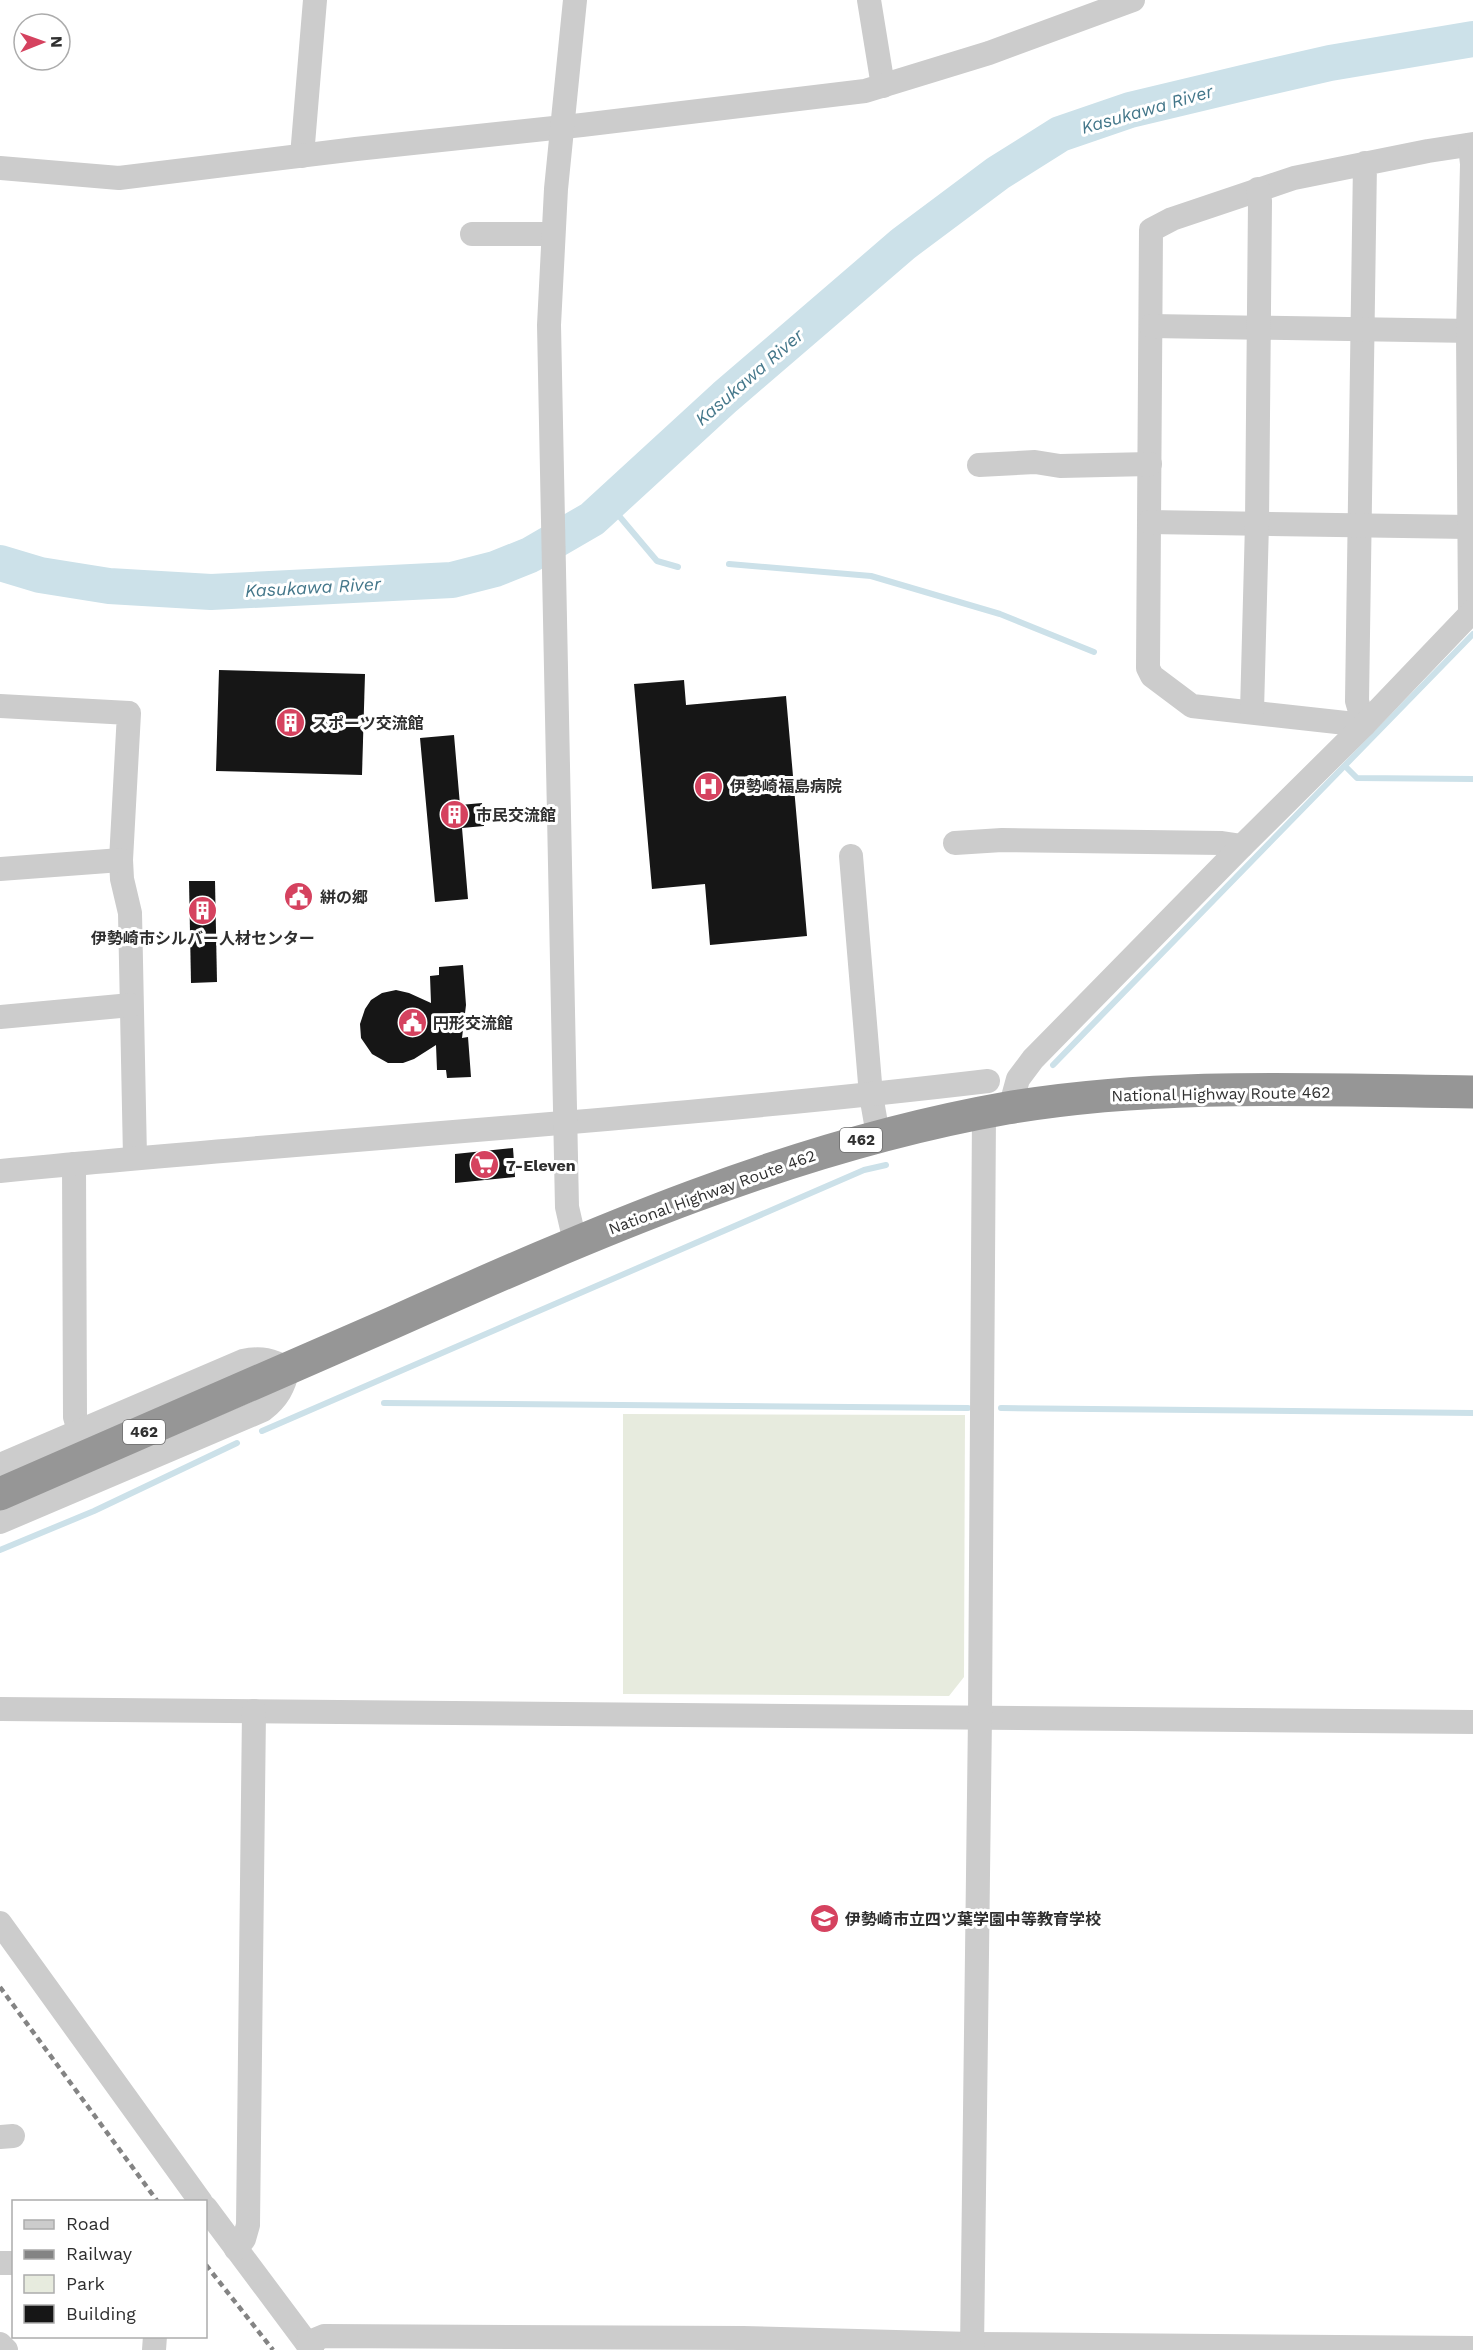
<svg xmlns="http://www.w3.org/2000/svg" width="1473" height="2350" viewBox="0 0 1473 2350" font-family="'Work Sans','Noto Sans JP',sans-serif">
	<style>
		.green { fill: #e7ebde }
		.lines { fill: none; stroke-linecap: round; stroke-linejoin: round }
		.stream { stroke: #cce1e9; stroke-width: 6 }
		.river { stroke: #cce1e9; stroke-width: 36 }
		.building { fill: #161616 }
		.minor { stroke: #ccc; stroke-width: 24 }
		.highway { stroke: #969696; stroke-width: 33 }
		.rail { stroke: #848484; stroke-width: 4.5; stroke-dasharray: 6 4.5; stroke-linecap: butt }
		.labels { text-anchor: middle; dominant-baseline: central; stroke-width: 6; stroke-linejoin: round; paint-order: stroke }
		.shield { fill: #fff; stroke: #6d6d6d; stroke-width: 1.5 }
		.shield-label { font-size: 15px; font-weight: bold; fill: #2f2f2f }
		.poi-label { font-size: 16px; font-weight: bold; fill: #2f2f2f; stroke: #fff; text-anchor: start }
		.street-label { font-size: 16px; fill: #2f2f2f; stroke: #fff }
		.water-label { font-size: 18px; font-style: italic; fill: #44778a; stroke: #fff }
	</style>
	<rect width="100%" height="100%" fill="#fff"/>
	<polygon class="green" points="623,1414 965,1415 964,1677 949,1696 623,1694"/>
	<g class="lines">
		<g class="stream">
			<polyline points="609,504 657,561 678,567"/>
			<polyline points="729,564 871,576 1000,614 1094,652"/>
			<polyline points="1346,767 1357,778 1473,779"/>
			<polyline points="1053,1065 1473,634"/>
			<polyline points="384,1403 968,1408"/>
			<polyline points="1001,1408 1473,1413"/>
			<polyline points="262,1431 864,1170 886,1165"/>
			<polyline points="0,1550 94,1511 237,1443"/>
		</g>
		<polyline class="river" points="0,563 40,575 109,586 211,592 452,580 495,569 530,555 592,519 725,397 903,244 998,173 1060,134 1130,110 1243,83 1330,63 1473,39"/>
	</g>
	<g class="building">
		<polygon points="219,670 365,674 362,775 216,771"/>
		<polygon points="684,680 686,705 786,696 807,936 710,945 705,884 652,889 634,684"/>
		<polygon points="454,735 460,805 482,803 484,826 462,828 468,899 435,902 420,738"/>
		<polygon points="189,881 215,881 217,982 191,983"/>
		<polygon points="463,965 466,1005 462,1038 468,1037 471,1077 447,1078 446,1070 437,1070 436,1045 414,1059 403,1063 388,1063 372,1054 361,1038 360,1024 365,1009 371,1000 382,993 396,990 409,993 431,1003 430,976 439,975 439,967"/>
		<polygon points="513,1148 515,1177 455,1183 455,1154"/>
	</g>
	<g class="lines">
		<g class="minor">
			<polyline points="869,0 883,86"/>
			<polyline points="302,156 315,0"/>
			<polyline points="1365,163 1357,701 1364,725 1192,706 1152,676 1148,668 1151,230 1172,219 1294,178 1428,151 1473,144"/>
			<polyline points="0,168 119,178 356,149 582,125 865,91 989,53 1133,0"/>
			<polyline points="472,234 552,234"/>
			<polyline points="1151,326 1473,331"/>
			<polyline points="979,465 1035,462 1060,466 1150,464"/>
			<polyline points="1149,522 1469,527"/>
			<polyline points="1470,614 1468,331 1472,164 1470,145"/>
			<polyline points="0,706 129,713 121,860 122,879 130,913 135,1157"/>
			<polyline points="1252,711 1257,523 1260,201 1258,189"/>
			<polyline points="955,843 1002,840 1222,843 1242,846"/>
			<polyline points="851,856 871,1095 878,1135"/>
			<polyline points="0,869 121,860"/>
			<polyline points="0,1017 131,1005"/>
			<polyline points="1010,1108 1018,1079 1033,1059 1242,846 1364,725 1473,611"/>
			<polyline points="74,1164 75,1417 79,1431"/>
			<path d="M0,1171C329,1139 659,1120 988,1081"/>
			<polyline points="575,1242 567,1207 549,325 556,189 575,0"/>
			<path d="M0,1465L243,1361C261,1357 272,1360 288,1369C284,1387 278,1398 263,1410L0,1522"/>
			<polyline points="0,1709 1473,1722"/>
			<polyline points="0,1923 201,2202"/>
			<polyline points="0,2137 13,2136"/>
			<polyline points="206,2208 312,2350"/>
			<polyline points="236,2249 244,2239 248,2225 254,1711"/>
			<polyline points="0,2263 14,2263"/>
			<polyline points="307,2343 324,2336 743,2338 972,2344 1473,2348"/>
			<polyline points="0,2344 6,2350"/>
			<polyline points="154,2350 155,2336"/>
			<polyline points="972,2350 980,1716 984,1113"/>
		</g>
		<path class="highway" d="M0,1494C131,1437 262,1381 392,1323C591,1234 791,1146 1007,1108C1160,1082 1319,1090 1473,1092"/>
		<g class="rail">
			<polyline points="0,1987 158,2202"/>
			<polyline points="206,2265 273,2350"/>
		</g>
	</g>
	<defs>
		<symbol id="building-disc" viewBox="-11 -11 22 22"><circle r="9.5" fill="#d5425f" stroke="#fff"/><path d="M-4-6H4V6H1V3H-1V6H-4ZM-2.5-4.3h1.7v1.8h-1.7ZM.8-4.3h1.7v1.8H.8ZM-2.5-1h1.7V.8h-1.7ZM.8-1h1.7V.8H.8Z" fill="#fff"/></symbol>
		<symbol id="hospital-disc" viewBox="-11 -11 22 22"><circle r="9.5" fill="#d5425f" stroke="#fff"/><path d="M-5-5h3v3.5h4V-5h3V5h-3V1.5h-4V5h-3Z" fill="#fff"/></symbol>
		<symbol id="civic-disc" viewBox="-11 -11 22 22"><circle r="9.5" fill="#d5425f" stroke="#fff"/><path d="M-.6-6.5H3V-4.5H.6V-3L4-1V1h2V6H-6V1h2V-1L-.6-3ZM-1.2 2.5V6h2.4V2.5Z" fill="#fff"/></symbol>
		<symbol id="supermarket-disc" viewBox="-11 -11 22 22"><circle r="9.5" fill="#d5425f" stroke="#fff"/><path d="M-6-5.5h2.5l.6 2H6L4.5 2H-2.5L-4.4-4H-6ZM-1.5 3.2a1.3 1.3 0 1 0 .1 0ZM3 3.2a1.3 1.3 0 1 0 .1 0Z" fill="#fff"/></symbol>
		<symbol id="school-disc" viewBox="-11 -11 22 22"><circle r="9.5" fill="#d5425f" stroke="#fff"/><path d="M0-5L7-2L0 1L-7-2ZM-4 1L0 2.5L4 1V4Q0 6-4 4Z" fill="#fff"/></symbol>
	</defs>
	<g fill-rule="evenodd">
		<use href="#building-disc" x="274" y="706" width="33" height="33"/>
		<use href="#hospital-disc" x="692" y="770" width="33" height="33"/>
		<use href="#building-disc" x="438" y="798" width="33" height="33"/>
		<use href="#civic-disc" x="282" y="880" width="33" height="33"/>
		<use href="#building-disc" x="186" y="894" width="33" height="33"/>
		<use href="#civic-disc" x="396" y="1006" width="33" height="33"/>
		<use href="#supermarket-disc" x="468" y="1148" width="33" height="33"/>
		<use href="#school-disc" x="808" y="1902" width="33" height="33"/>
	</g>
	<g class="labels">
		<g class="shield">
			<rect x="840" y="1128" width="42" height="24" rx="4.5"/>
			<rect x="123" y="1420" width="42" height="24" rx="4.5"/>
		</g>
		<g class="shield-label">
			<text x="861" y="1140">462</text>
			<text x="144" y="1432">462</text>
		</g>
		<g class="poi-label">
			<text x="312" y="723">スポーツ交流館</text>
			<text x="730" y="786">伊勢崎福島病院</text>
			<text x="476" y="815">市民交流館</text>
			<text x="320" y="897">絣の郷</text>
			<text x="203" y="938" text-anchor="middle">伊勢崎市シルバー人材センター</text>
			<text x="433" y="1023">円形交流館</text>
			<text x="506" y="1165">7-Eleven</text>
			<text x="845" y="1919">伊勢崎市立四ツ葉学園中等教育学校</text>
		</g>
		<g class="street-label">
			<text transform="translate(1221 1094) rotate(-1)">National Highway Route 462</text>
			<text transform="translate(712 1192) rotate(-20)">National Highway Route 462</text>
		</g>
		<g class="water-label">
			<text transform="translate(1147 109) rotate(-16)">Kasukawa River</text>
			<text transform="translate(749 377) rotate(-41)">Kasukawa River</text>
			<text transform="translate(313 587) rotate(-3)">Kasukawa River</text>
		</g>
	</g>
	<rect x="12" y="2200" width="195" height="138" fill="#ffffff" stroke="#acacac" stroke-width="1.5"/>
	<rect x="24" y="2220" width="30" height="9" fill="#cccccc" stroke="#acacac" stroke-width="1.5"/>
	<text x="66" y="2230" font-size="18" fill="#2f2f2f">Road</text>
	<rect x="24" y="2250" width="30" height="9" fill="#848484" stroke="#acacac" stroke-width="1.5"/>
	<text x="66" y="2260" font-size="18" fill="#2f2f2f">Railway</text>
	<rect x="24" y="2275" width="30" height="18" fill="#e7ebde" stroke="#acacac" stroke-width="1.5"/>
	<text x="66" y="2290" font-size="18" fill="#2f2f2f">Park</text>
	<rect x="24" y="2305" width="30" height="18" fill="#161616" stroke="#acacac" stroke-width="1.5"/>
	<text x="66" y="2320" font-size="18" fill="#2f2f2f">Building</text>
	<g transform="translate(42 42) rotate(89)"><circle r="28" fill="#ffffff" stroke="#acacac" stroke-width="1.5"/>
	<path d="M0-4.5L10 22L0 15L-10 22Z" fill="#d5425f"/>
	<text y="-9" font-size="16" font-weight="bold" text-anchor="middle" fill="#2f2f2f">N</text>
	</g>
</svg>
